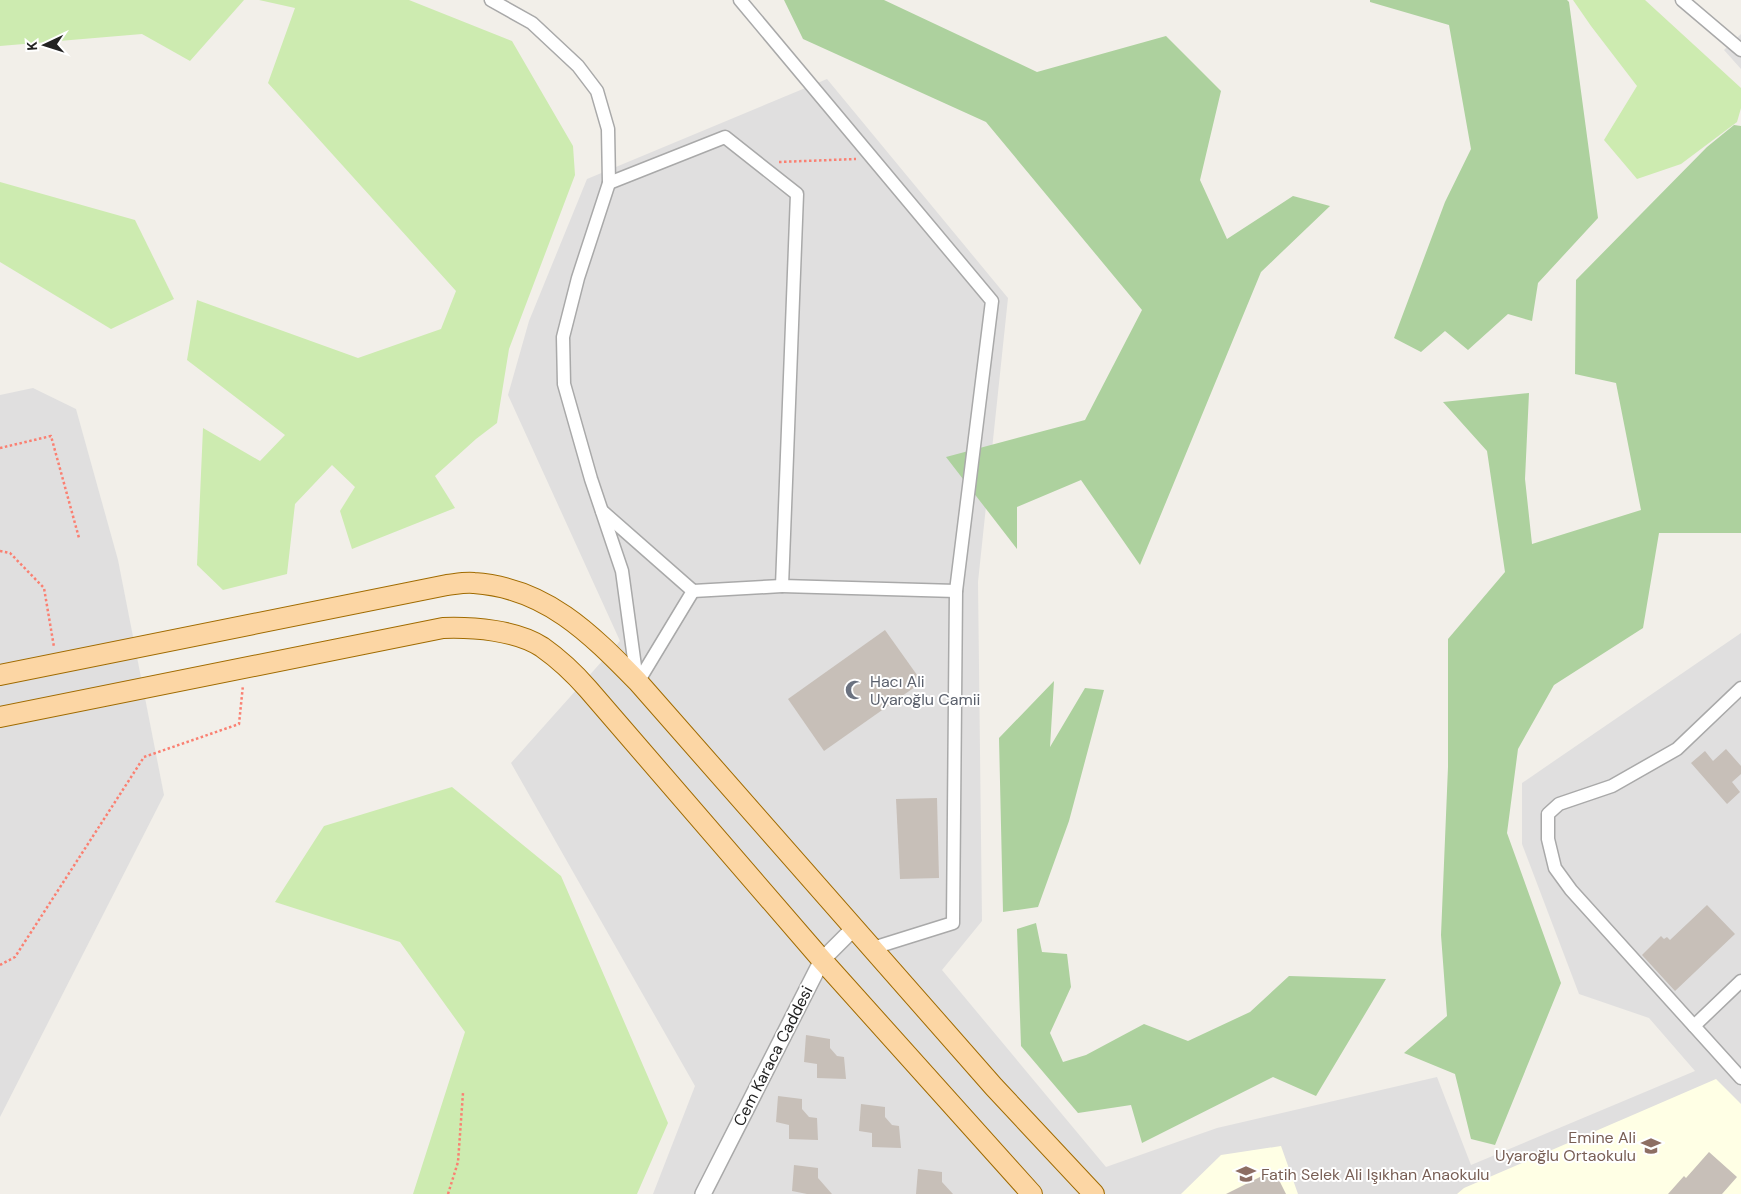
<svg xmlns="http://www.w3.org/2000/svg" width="1741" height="1194" viewBox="0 0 1741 1194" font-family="'DM Sans',sans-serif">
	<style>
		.residential { fill: #e0dfdf }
		.education { fill: #ffffe5 }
		.grass { fill: #cdebb0 }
		.forest { fill: #add19e }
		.building { fill: #c7bfb8 }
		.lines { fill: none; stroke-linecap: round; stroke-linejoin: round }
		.minor-casing { stroke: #a9a9a9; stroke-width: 15 }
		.tertiary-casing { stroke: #a9a9a9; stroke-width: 18 }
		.primary-casing { stroke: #a06b00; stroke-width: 22 }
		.path { stroke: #fa8072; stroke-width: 2.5; stroke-dasharray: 2.5 2.5; stroke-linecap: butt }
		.minor { stroke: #fff; stroke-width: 12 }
		.tertiary { stroke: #fff; stroke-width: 15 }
		.primary { stroke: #fcd6a4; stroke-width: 20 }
		.labels { text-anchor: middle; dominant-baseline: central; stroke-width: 4; stroke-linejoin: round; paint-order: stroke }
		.worship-label { font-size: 16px; fill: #5b616d; stroke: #fff; text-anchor: start }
		.street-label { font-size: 16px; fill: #222; stroke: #fff }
		.education-label { font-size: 16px; fill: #785e54; stroke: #fff; text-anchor: end }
	</style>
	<rect width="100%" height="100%" fill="#f2efe9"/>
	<g class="residential">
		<polygon points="1741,34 1741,69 1724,50"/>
		<polygon points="827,79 1008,298 978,582 982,921 942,970 1106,1167 1217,1128 1437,1077 1471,1165 1695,1071 1649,1018 1579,994 1522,844 1522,783 1741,633 1741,1194 653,1194 695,1086 511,763 620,641 508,395 529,321 587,179"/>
		<polygon points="33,388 76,409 118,560 164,795 0,1117 0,395"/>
	</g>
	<g class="education">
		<polygon points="1716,1079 1741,1104 1741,1194 1457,1194 1464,1188"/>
		<polygon points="1281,1146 1298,1194 1181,1194 1221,1155"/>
	</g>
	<g class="grass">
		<polygon points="0,0 244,0 190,61 142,34 0,46"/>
		<polygon points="259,0 409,0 512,41 573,146 575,175 509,349 497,423 476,439 435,476 455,508 352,549 340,511 355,487 332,465 295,504 287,574 223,590 197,565 203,428 260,461 285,435 187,360 197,300 358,358 441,329 456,291 268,83 295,8"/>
		<polygon points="1573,0 1645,0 1741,88 1741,108 1737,122 1681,164 1637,179 1604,140 1637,86 1591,26"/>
		<polygon points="0,182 135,220 174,299 111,329 0,262"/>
		<polygon points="452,787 561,876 668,1123 637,1194 413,1194 465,1032 400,942 275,902 324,826"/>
	</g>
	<g class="forest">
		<polygon points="784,0 884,0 1037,72 1166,36 1221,91 1200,180 1227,239 1293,196 1330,206 1261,272 1140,565 1081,480 1017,507 1017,549 946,457 1085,420 1142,310 986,122 803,39"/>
		<polygon points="1370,0 1567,0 1569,2 1598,218 1538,283 1532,321 1508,314 1468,350 1445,331 1421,352 1394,338 1445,202 1471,149 1449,25 1370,2"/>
		<polygon points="1734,125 1741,126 1741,533 1659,533 1643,628 1554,685 1518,749 1507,833 1561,983 1495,1145 1471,1139 1455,1074 1404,1053 1447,1016 1441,935 1448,767 1448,639 1505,572 1487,451 1443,402 1529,393 1525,479 1532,544 1641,510 1616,383 1575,374 1576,280 1707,147"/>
		<polygon points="1054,681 1050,747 1085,688 1104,690 1069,821 1038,907 1003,912 999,738"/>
		<polygon points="1036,923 1042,952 1067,954 1071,987 1050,1033 1063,1062 1086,1055 1144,1024 1188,1041 1250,1012 1289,976 1386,979 1316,1096 1273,1077 1142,1143 1131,1105 1078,1113 1021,1046 1017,929"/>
	</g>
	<g class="building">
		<polygon points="885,630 922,682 824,751 788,699"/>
		<polygon points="1726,749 1741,766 1741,774 1732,782 1740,792 1727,804 1691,763 1705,751 1713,761"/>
		<polygon points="937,798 939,878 900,879 896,799"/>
		<polygon points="1707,905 1735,934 1675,991 1642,955 1661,936 1664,939 1667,937 1670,940"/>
		<polygon points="806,1035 830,1039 830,1048 837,1056 844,1057 846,1079 817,1078 817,1064 804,1062"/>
		<polygon points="778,1096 802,1099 802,1109 809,1117 817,1118 818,1140 789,1139 789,1125 776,1122"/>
		<polygon points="861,1104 885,1107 885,1117 892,1125 899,1126 901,1148 872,1147 872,1133 859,1131"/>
		<polygon points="1709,1152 1737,1177 1722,1194 1668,1194 1684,1176 1686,1178"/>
		<polygon points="794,1165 818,1168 818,1178 832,1194 807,1194 792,1191"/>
		<polygon points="918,1169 942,1172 942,1182 953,1194 916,1194"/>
		<polygon points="1274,1170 1286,1194 1226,1194"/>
	</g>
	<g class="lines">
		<defs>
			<g id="minor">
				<polyline points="491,0 532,23 578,66 597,91 608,129 609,183 578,278 563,337 564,384 591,479 622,571 637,681"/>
				<polyline points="740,0 992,301 956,591 953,923 873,948"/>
				<polyline points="1682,0 1741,50"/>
				<polyline points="609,183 725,137 797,194 782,586 956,591"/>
				<polyline points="602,511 693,591 782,586"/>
				<polyline points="638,682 693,591"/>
				<polyline points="1741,688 1677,749 1612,786 1559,804 1548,814 1548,839 1555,868 1571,890 1741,1078"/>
				<polyline points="1694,1026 1741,981"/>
			</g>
			<polyline id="tertiary" points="703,1194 822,960 855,927"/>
			<g id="primary">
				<path d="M0,675L447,585C456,584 465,582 474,583C546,588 590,633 638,682L994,1087L1094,1194"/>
				<path d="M0,717L443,628C473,627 516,630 542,647C559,659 574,673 588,689L822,960L1032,1194"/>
			</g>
		</defs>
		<use href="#minor" class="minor-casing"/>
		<use href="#tertiary" class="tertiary-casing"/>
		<use href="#primary" class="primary-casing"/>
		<g class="path">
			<polyline points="779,162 856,159"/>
			<polyline points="0,448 51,436 79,538"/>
			<polyline points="0,551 10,553 44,588 54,647"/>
			<polyline points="0,965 15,957 144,757 239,724 243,685"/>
			<polyline points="448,1194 458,1162 463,1093"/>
		</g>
		<use href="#minor" class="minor"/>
		<use href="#tertiary" class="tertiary"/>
		<use href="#primary" class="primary"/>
	</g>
	<defs>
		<symbol id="mosque-bare" viewBox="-9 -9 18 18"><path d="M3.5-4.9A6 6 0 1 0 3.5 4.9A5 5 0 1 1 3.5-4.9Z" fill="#6b7280" stroke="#fff" stroke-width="2.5" paint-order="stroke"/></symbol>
		<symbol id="school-bare" viewBox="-9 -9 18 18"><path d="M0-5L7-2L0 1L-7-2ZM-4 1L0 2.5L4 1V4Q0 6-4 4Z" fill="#8d6e63" stroke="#fff" stroke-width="2.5" paint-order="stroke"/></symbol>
	</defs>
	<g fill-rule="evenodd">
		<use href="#mosque-bare" x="841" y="676" width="28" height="28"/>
		<use href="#school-bare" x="1637" y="1132" width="28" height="28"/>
		<use href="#school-bare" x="1232" y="1160" width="28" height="28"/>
	</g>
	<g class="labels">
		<g class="worship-label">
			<text x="870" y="681">Hacı Ali<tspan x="870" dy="18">Uyaroğlu Camii</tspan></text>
		</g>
		<g class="street-label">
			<text transform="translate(773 1056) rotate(-63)">Cem Karaca Caddesi</text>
		</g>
		<g class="education-label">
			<text x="1636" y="1137">Emine Ali<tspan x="1636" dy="18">Uyaroğlu Ortaokulu</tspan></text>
			<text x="1261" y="1174" text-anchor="start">Fatih Selek Ali Işıkhan Anaokulu</text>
		</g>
	</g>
	<g transform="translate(45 45) rotate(266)" stroke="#ffffff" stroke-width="4" paint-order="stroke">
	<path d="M0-4L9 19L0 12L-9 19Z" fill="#222222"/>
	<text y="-8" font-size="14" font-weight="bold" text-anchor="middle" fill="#222222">K</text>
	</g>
</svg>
